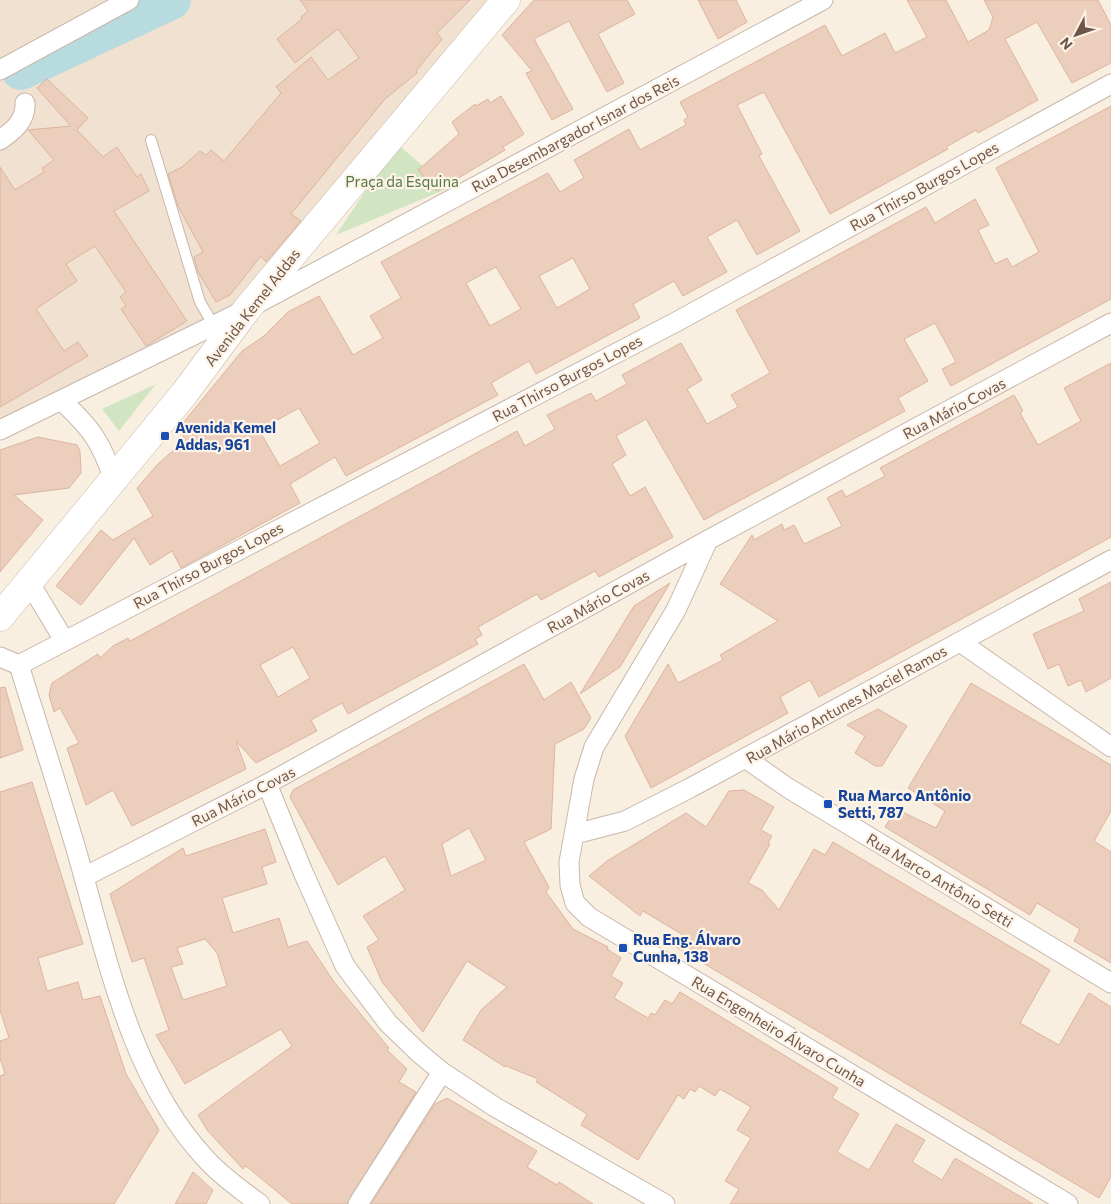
<svg xmlns="http://www.w3.org/2000/svg" width="1111" height="1204" viewBox="0 0 1111 1204" font-family="Commissioner,sans-serif">
	<style>
		.residential { fill: #f0e1d0 }
		.green { fill: #d1e5c2 }
		.lines { fill: none; stroke-linecap: round; stroke-linejoin: round }
		.river { stroke: #b8dbe0; stroke-width: 40 }
		.building { fill: #eccebc; stroke: #ddb49e; fill-rule: evenodd }
		.service-casing { stroke: #c8b7aa; stroke-width: 12 }
		.minor-casing { stroke: #c8b7aa; stroke-width: 21 }
		.secondary-casing { stroke: #ceb9aa; stroke-width: 29 }
		.service { stroke: #fff; stroke-width: 10 }
		.minor { stroke: #fff; stroke-width: 19 }
		.secondary { stroke: #fff; stroke-width: 28 }
		.transit-dot { fill: #1a4fb4; stroke: #fdf4e7; stroke-width: 2 }
		.labels { text-anchor: middle; dominant-baseline: central; stroke-width: 4.5; stroke-linejoin: round; paint-order: stroke }
		.street-label { font-size: 15px; fill: #6e564b; stroke: #fdf4e7 }
		.park-label { font-size: 15px; fill: #567847; stroke: #fdf4e7 }
		.transit-label { font-size: 15px; font-weight: bold; fill: #164399; stroke: #fdf4e7; text-anchor: start }
	</style>
	<rect width="100%" height="100%" fill="#f9efe1"/>
	<polygon class="residential" points="0,0 496,0 236,309 0,422"/>
	<g class="green">
		<polygon points="397,144 449,188 336,235"/>
		<polygon points="156,384 119,431 102,409"/>
	</g>
	<g class="lines">
		<polyline class="river" points="21,70 171,0"/>
	</g>
	<g class="building">
		<polygon points="300,0 470,0 437,33 442,39 416,71 417,73 385,99 291,214 301,221 272,255 266,262 261,256 230,295 216,302 198,272 194,257 203,252 178,206 168,174 182,167 200,151 206,155 211,150 224,161 281,93 276,87 311,57 328,80 359,58 338,29 295,63 277,39 302,19 301,17 308,11"/>
		<polygon points="534,0 627,0 635,14 598,34 624,83 607,92 569,21 534,39 573,109 552,120 526,73 532,71 502,35"/>
		<polygon points="698,0 736,0 747,22 718,39"/>
		<path d="M907,0H946L968,42L989,30L993,17L984,0H1098L1111,25V63L1072,83L1037,22L1005,39L1038,100L978,133L976,130L946,147L948,149L830,214L764,92L737,105L762,154L759,156L800,231L757,255L737,220L707,237L727,272L683,296L674,281L633,304L640,318L536,374L529,361L491,383L498,395L346,476L335,457L290,484L300,503L181,568L172,551L150,565L134,538L81,605L56,586L101,530L113,540L153,516L137,488L158,464L176,448L174,446L184,437L178,429L242,351L264,336L288,312L319,296L353,355L383,338L370,316L401,298L381,262L548,173L560,192L584,178L574,160L629,129L640,150L686,125L684,120L688,117L680,102L825,25L842,56L885,33L895,53L927,37ZM573,258L590,289L557,308L539,276ZM496,267L521,309L490,326L466,283ZM299,408L320,443L280,466L259,430Z"/>
		<polygon points="47,79 88,118 77,130 103,157 117,147 137,177 141,174 149,191 114,211 187,321 146,346 121,309 126,306 120,297 126,292 95,246 66,264 77,281 36,309 64,351 78,342 88,356 0,407 0,167 15,190 44,172 42,168 54,160 28,130 71,126 37,88"/>
		<polygon points="501,96 524,134 503,147 505,150 437,191 418,170 459,134 452,122 475,104 476,106 488,99 490,103"/>
		<path d="M1111,106V299L951,386L942,369L956,362L935,323L904,339L928,381L898,398L905,411L704,520L646,419L616,436L626,455L612,464L630,496L645,487L673,537L599,577L595,571L541,600L537,594L478,627L482,635L475,639L478,644L348,714L342,703L311,720L317,731L256,763L236,741L246,769L132,826L113,790L86,805L67,748L79,743L60,708L54,712L49,695L52,683L98,654L100,658L113,646L128,638L130,641L517,431L525,446L555,429L547,415L591,393L596,401L627,384L622,375L681,343L702,380L687,389L707,424L738,407L731,395L770,373L736,310L926,207L935,223L975,199L989,225L978,230L995,264L1007,258L1012,267L1039,252L996,168ZM293,647L310,678L278,697L260,665Z"/>
		<polygon points="1111,363 1111,537 819,697 810,680 780,697 788,713 651,788 625,736 668,664 678,683 723,660 720,655 778,621 720,584 752,535 754,540 782,524 784,530 794,525 804,544 842,526 827,498 842,490 846,497 885,476 880,468 1014,395 1023,411 1020,413 1038,445 1081,421 1064,388"/>
		<polygon points="38,437 77,445 80,451 81,473 69,488 14,495 43,520 0,572 0,450"/>
		<polygon points="1111,582 1111,678 1086,692 1081,680 1068,686 1059,664 1048,669 1033,634 1084,611 1079,599"/>
		<polygon points="670,583 620,667 580,694 634,606"/>
		<path d="M524,664L544,700L571,682L591,718L584,729L555,744L551,829L524,842L549,887L546,892L573,929L608,947L607,949L621,958L611,976L623,983L614,998L648,1018L651,1013L655,1015L665,1000L672,1004L680,992L838,1088L832,1098L859,1114L837,1152L869,1170L896,1124L925,1140L912,1162L942,1180L955,1158L1033,1204H730L739,1189L725,1181L751,1138L737,1130L751,1107L720,1089L715,1096L699,1086L695,1092L690,1089L684,1099L678,1095L638,1160L581,1125L587,1114L536,1082L538,1079L506,1066L505,1067L463,1040L481,1010L507,987L467,961L423,1032L382,982L367,947L379,940L363,916L405,890L385,856L338,885L290,797L293,790ZM469,828L486,860L451,876L442,844Z"/>
		<polygon points="971,683 1111,765 1111,811 1094,841 1111,852 1111,963 1074,941 1080,929 1037,903 1030,915 885,827 896,809 936,828 945,811 908,788"/>
		<polygon points="5,687 23,750 0,758 0,688"/>
		<polygon points="878,709 907,726 882,766 875,766 855,753 865,736 847,725"/>
		<polygon points="32,782 83,944 38,958 47,991 78,982 83,1000 100,996 126,1074 159,1130 114,1204 0,1204 0,1076 5,1074 0,1058 0,1041 9,1038 0,1010 0,792"/>
		<polygon points="744,790 774,807 761,830 772,836 768,843 770,844 748,883 762,890 779,910 814,849 825,855 833,842 1050,970 1020,1023 1059,1045 1089,993 1111,1007 1111,1177 1099,1198 676,947 683,935 643,911 640,916 589,876 607,861 686,813 706,827 729,791"/>
		<path d="M265,829L276,862L262,867L267,884L222,898L233,933L279,918L288,947L307,941L334,982L389,1048L387,1050L407,1069L399,1082L416,1092L347,1204H292L246,1166L243,1169L207,1130L198,1115L292,1046L281,1029L185,1084L156,1035L169,1030L144,958L132,962L110,894L183,848L186,856ZM205,939L217,953L227,986L183,1000L171,967L183,964L177,948Z"/>
		<polygon points="447,1098 537,1151 527,1167 557,1185 559,1182 593,1204 371,1204 435,1104"/>
		<polygon points="193,1172 213,1190 206,1204 175,1204"/>
	</g>
	<g class="lines">
		<defs>
			<polyline id="service" points="151,140 200,302 214,326"/>
			<g id="minor">
				<polyline points="0,70 129,0"/>
				<path d="M0,140C13,131 26,121 25,103"/>
				<path d="M62,401C92,429 101,442 114,480"/>
				<polyline points="0,430 247,309 823,0"/>
				<polyline points="708,540 676,610 594,747 584,779 569,862 570,885 575,903 589,917 1068,1204"/>
				<polyline points="29,582 64,640"/>
				<polyline points="960,642 1111,747"/>
				<path d="M0,657L19,665C38,726 58,788 76,849C106,952 130,1078 205,1158C220,1175 242,1191 260,1204"/>
				<polyline points="19,665 676,322 1111,84"/>
				<polyline points="745,758 788,788 1111,983"/>
				<polyline points="267,784 303,872 345,966 388,1023 418,1052 442,1072 495,1107 665,1204"/>
				<polyline points="575,834 625,821 690,788 1111,560"/>
				<polyline points="84,877 267,784 708,540 1111,323"/>
				<polyline points="358,1204 442,1072"/>
			</g>
			<polyline id="secondary" points="0,617 184,394 247,309 506,0"/>
		</defs>
		<use href="#service" class="service-casing"/>
		<use href="#minor" class="minor-casing"/>
		<use href="#secondary" class="secondary-casing"/>
		<use href="#service" class="service"/>
		<use href="#minor" class="minor"/>
		<use href="#secondary" class="secondary"/>
	</g>
	<g class="transit-dot">
		<rect x="160" y="431" width="10" height="10" rx="2.5"/>
		<rect x="823" y="799" width="10" height="10" rx="2.5"/>
		<rect x="618" y="943" width="10" height="10" rx="2.5"/>
	</g>
	<g class="labels">
		<g class="street-label">
			<text transform="translate(575 133) rotate(-28)">Rua Desembargador Isnar dos Reis</text>
			<text transform="translate(924 186) rotate(-29)">Rua Thirso Burgos Lopes</text>
			<text transform="translate(252 307) rotate(-52)">Avenida Kemel Addas</text>
			<text transform="translate(567 378) rotate(-28)">Rua Thirso Burgos Lopes</text>
			<text transform="translate(954 408) rotate(-28)">Rua Mário Covas</text>
			<text transform="translate(208 565) rotate(-28)">Rua Thirso Burgos Lopes</text>
			<text transform="translate(598 601) rotate(-29)">Rua Mário Covas</text>
			<text transform="translate(846 704) rotate(-29)">Rua Mário Antunes Maciel Ramos</text>
			<text transform="translate(243 796) rotate(-27)">Rua Mário Covas</text>
			<text transform="translate(940 880) rotate(31)">Rua Marco Antônio Setti</text>
			<text transform="translate(779 1031) rotate(31)">Rua Engenheiro Álvaro Cunha</text>
		</g>
		<g class="park-label">
			<text x="402" y="181">Praça da Esquina</text>
		</g>
		<g class="transit-label">
			<text x="175" y="427">Avenida Kemel<tspan x="175" dy="17">Addas, 961</tspan></text>
			<text x="838" y="795">Rua Marco Antônio<tspan x="838" dy="17">Setti, 787</tspan></text>
			<text x="633" y="939">Rua Eng. Álvaro<tspan x="633" dy="17">Cunha, 138</tspan></text>
		</g>
	</g>
	<g transform="translate(1076 35) rotate(229)" stroke="#fdf4e7" stroke-width="4" paint-order="stroke">
	<path d="M0-4L9 19L0 12L-9 19Z" fill="#6e564b"/>
	<text y="-8" font-size="14" font-weight="bold" text-anchor="middle" fill="#6e564b">N</text>
	</g>
</svg>
